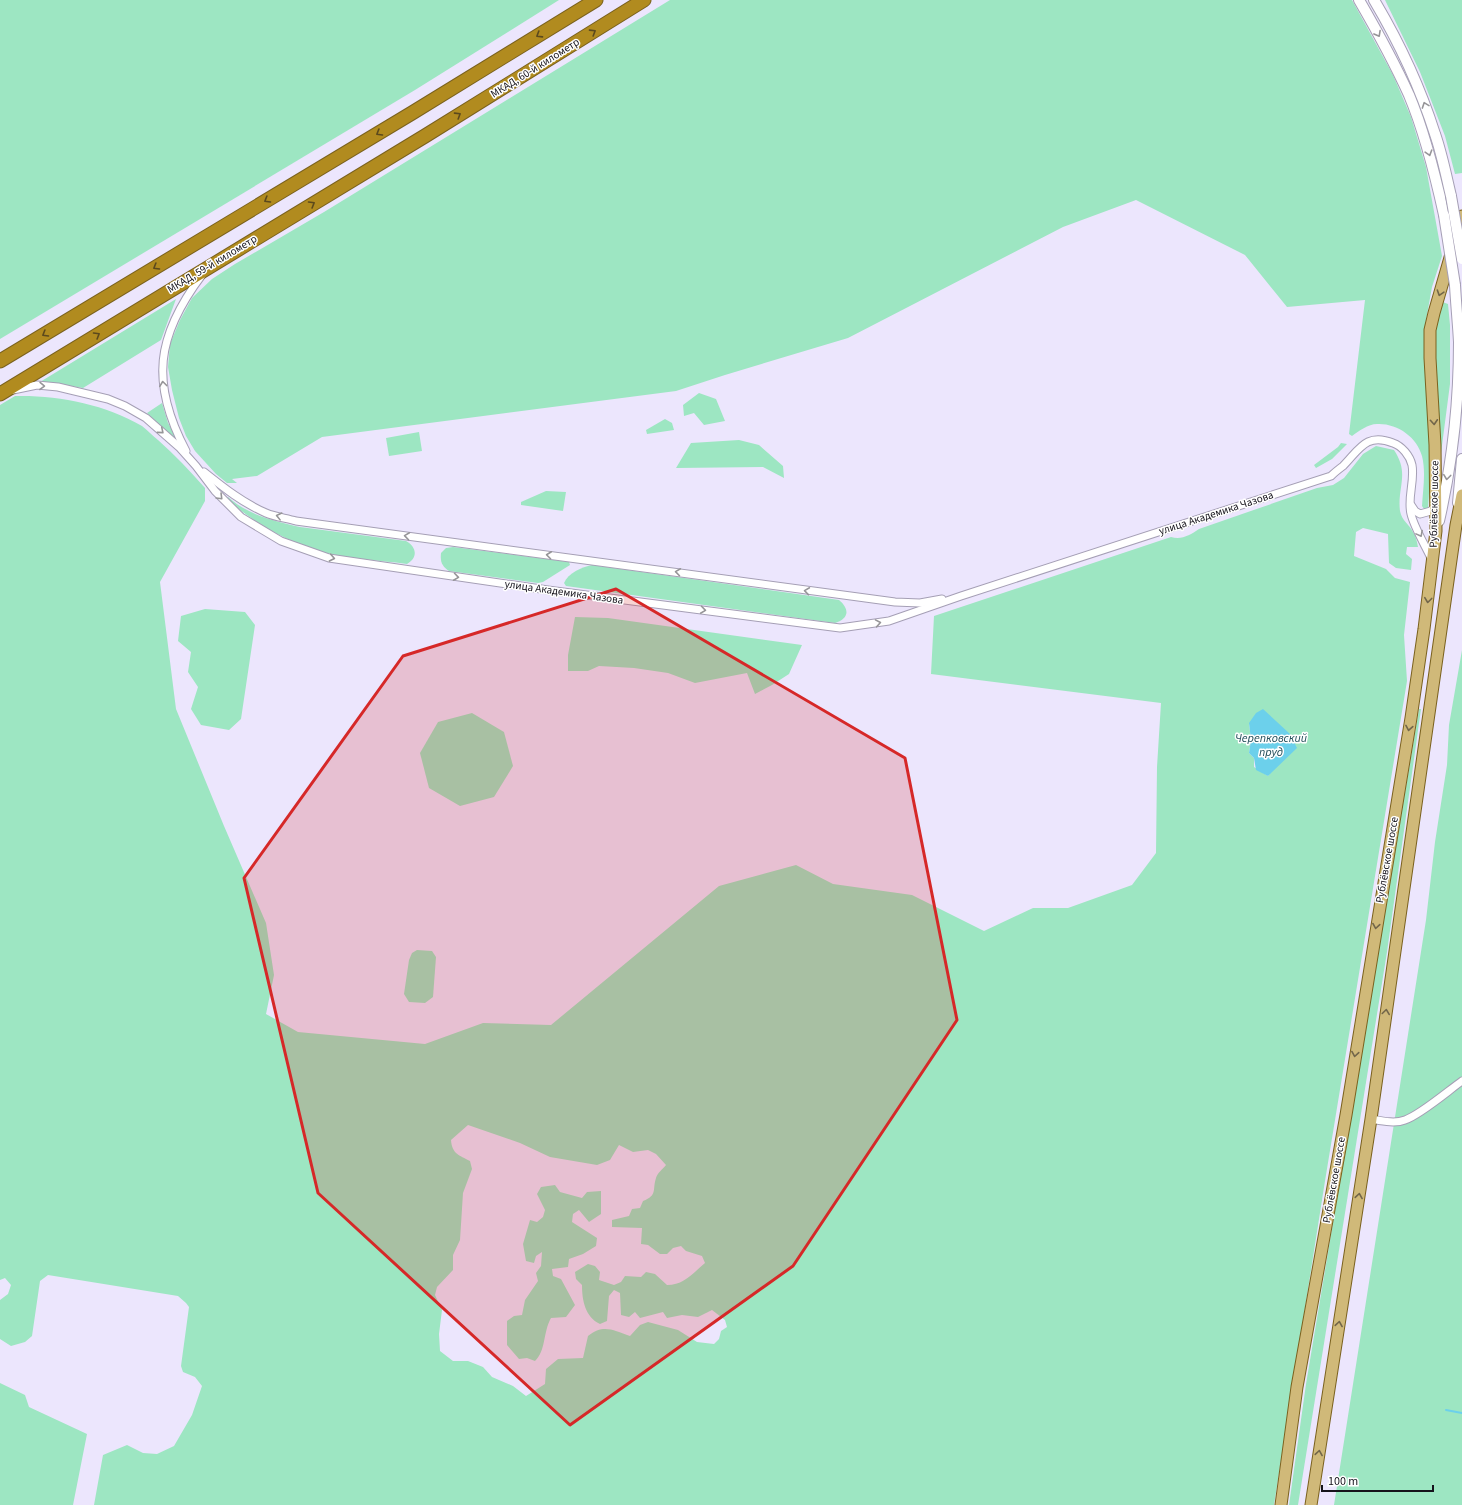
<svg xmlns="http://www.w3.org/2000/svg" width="1462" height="1505" viewBox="0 0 1462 1505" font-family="'Source Sans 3',sans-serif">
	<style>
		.green { fill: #9de6c2; fill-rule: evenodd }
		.water { fill: #6cd0eb }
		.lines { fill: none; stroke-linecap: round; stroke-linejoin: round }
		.stream { stroke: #6cd0eb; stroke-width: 2 }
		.street-casing { stroke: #a59fb5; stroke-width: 9 }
		.secondary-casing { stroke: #a59fb5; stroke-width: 12 }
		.primary-casing { stroke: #7a611e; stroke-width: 13 }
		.highway-casing { stroke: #7a611e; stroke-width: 15 }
		.street { stroke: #fff; stroke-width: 7 }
		.secondary { stroke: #fff; stroke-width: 10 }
		.primary { stroke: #d0b979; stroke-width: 11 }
		.highway { stroke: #b18b1f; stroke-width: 13 }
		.secondary-bridge-casing { stroke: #a59fb5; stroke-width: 12; stroke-linecap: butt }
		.secondary-bridge { stroke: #fff; stroke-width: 10 }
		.oneway { stroke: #5b491d }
		.oneway2 { stroke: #969598 }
		.oneway3 { stroke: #72664a }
		.marked { fill: #d62828; fill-opacity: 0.2; stroke: #d62828; stroke-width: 3; stroke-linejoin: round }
		.labels { text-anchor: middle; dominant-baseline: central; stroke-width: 3; stroke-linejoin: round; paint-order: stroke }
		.street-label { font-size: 11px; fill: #15131b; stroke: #fff }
		.water-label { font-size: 12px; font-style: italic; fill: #224e5a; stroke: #fff }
	</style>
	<rect width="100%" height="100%" fill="#ece6fd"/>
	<g class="green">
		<polygon points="0,0 559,0 415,90 0,339"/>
		<path d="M670,0H1352L1393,75L1411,117L1426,167L1442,256L1432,287L1425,326V366L1428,393L1431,462L1428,509H1424L1422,506C1423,489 1426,472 1422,456C1417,437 1397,423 1377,424C1368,424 1359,431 1352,436L1349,434L1365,300L1287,307L1245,255L1136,200L1063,227L848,338L725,375L676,391L322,437L257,476L232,479L237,483H227L216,474L195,451L186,436L179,418L172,390L168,367L170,344L180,320L192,298L212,279L235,264L324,212Z"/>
		<polygon points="1385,0 1462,0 1462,173 1455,174 1445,136 1420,72"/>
		<polygon points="176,299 161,340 83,388 53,383 40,382"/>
		<polygon points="1440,301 1448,304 1450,325 1450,384 1441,453 1440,451 1439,419 1434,364 1435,335"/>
		<polygon points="699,393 716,399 725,421 704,425 694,413 684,416 683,405"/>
		<path d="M15,396C58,395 104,404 142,426C147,430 153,436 158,440C175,455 190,471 205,488V501L160,582L176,709L224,826L266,923L274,975L266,1014L298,1032L425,1044L483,1023L551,1025L719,886L796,865L833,884L912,895L984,931L1033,908H1068L1132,885L1156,853L1157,767L1161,703L931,674L934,616L1171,537C1182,540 1190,535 1199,529L1317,488L1333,485L1344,478L1363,454L1376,446L1394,450C1410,474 1397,487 1400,511C1402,521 1409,524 1413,532C1416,536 1417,542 1418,547H1407L1406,554L1412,559L1411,570L1396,568L1389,563L1388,534L1363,528L1356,532L1354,556L1386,569L1395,578L1410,582L1404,635L1407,681L1325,1181L1274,1505H94L103,1455L127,1445L143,1453L157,1454L174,1446L192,1415L202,1386L195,1377L183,1372L181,1366L189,1307L186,1303L178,1296L48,1275L40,1281L32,1336L25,1342L11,1346L0,1339V1300L8,1294L11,1285L5,1278L0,1280V405ZM1249,723L1273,770L1268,776L1254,767V758L1249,753L1251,740ZM468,1125L520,1143L550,1157L597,1165L610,1160L619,1145L633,1152L648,1150L656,1154L666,1165C663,1169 657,1173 656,1178C652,1190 658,1195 643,1201L640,1208L632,1209L629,1216L612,1220V1227L642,1228L641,1244L648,1245L660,1254H667L673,1248L681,1246L686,1251L702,1256L705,1263C692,1274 684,1285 667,1285L655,1274L646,1272L641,1277L625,1276L621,1282L614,1285L599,1280L600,1272L595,1266L588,1264L575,1272L576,1279L582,1285C582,1300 585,1317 600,1324L607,1321L609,1296L614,1290L620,1293L621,1315L629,1317L635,1312L640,1318L663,1312L667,1318L682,1315L698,1317L712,1310L725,1320L727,1327L721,1331L719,1339L714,1344L697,1342L678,1330L648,1322L640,1325L630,1336C613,1330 603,1324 588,1336L583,1358L558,1359L546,1369L545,1384L526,1396L513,1386L492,1377L483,1367L468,1361H453L440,1351L439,1334L442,1310L435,1295L437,1287L453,1270V1255L460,1240L463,1193L472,1169L470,1161C459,1155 452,1154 451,1140Z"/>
		<polygon points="162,403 168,423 177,439 175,440 147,413"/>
		<polygon points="665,419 672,423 674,430 647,434 646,430"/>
		<polygon points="419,432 422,451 389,456 386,438"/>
		<polygon points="739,440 759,445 783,466 784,478 763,467 676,468 691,443"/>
		<polygon points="1341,443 1347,444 1332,459 1316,468 1314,465 1338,447"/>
		<polygon points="546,491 566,492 563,511 521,505 521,502"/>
		<path d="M228,497C248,515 274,521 300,527L406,541C417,547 418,558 407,564C378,560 347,559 319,551C286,541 257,524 231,503L226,499Z"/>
		<path d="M453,547L569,562L570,565L543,582L538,583L449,571C442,566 440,562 441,553L446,548Z"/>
		<path d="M592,565L839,600C850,609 849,619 835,623L566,586L564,583C568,573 582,567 592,565Z"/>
		<polygon points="205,609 245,612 255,625 241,719 229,730 201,725 191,709 198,687 188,672 191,652 178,641 181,616"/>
		<polygon points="575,617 608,618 802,645 789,674 772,685 755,694 747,673 695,683 668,673 634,668 599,666 588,671 568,671 568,655"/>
		<polygon points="1462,650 1462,1505 1334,1505 1426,920 1435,842 1447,765 1449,725"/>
		<polygon points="1419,709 1421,709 1387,952 1298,1505 1289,1505 1306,1384"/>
		<polygon points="472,713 504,732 513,766 494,797 460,806 429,788 420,753 438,722"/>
		<polygon points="417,950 432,951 436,957 433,997 425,1003 409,1002 404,994 409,960 412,953"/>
		<path d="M555,1185L560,1192L582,1198L587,1192L601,1191V1214L589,1222L579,1210L573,1214L572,1222L597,1238L596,1246L583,1254L569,1259L568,1267L552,1269L553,1276L561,1279L575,1305L566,1317L551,1318C543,1332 546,1351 535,1361L527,1358L519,1359L507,1345V1321L514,1316L522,1315L525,1300L538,1281L536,1273L541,1266L542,1252L536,1256L534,1263L526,1261L523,1244L530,1220L537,1222L543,1217L545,1210L537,1194L541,1187Z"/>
		<polygon points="0,1383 25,1395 29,1407 87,1434 73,1505 0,1505"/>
	</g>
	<polygon class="water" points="1263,709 1290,734 1297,748 1268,776 1256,770 1254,758 1249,753 1251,740 1249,723 1256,713"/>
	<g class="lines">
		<polyline class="stream" points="1446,1410 1462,1413"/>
		<defs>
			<g id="street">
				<path d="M13,390L37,385L58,387L108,399L125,406L146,418L179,447L196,466L215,491L241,517L281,541L329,558L548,590L840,628L889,621L961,596L1331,476C1335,472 1339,469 1343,466C1359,450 1366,432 1393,443C1402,446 1410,456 1412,465C1415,481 1407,498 1411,514C1414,527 1425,545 1431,558"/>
				<path d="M186,451C150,383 156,336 202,275"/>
				<path d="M204,472C224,488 243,503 266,513C275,517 286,518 296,521L895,602L920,603L942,599"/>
				<polyline points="1411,505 1415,511 1420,514 1431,511 1436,504"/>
				<path d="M1371,1119C1382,1121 1395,1124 1405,1120C1420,1115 1448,1091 1462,1081"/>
			</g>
			<g id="secondary">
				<path d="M1359,0C1377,31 1394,62 1409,95C1425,133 1435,174 1444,215"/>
				<path d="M1374,0C1399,42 1420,87 1435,134C1442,154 1446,175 1451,196"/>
				<polyline points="1458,503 1462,459"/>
				<path d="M1439,521C1452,464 1459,401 1459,342C1458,323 1456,304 1455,285"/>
			</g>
			<g id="primary">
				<polyline points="1281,1505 1297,1387 1346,1115 1411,718 1424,629 1436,531 1435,445 1430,358 1430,330 1434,313 1462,216"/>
				<polyline points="1311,1505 1371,1119 1456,525 1462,495"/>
			</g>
			<g id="highway">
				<polyline points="0,361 412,113 596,0"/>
				<polyline points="0,394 425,136 644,0"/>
			</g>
		</defs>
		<use href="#street" class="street-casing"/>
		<use href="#secondary" class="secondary-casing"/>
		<use href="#primary" class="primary-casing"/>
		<use href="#highway" class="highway-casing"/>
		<use href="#street" class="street"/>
		<use href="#secondary" class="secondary"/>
		<use href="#primary" class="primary"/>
		<use href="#highway" class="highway"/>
		<defs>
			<g id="secondary-bridge">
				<polyline points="1451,196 1462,259"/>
				<polyline points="1444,215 1455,285"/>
			</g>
		</defs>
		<use href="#secondary-bridge" class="secondary-bridge-casing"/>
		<use href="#secondary-bridge" class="secondary-bridge"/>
	</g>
	<defs><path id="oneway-chevron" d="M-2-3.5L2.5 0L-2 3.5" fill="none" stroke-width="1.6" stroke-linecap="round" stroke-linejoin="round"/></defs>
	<g class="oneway">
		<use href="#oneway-chevron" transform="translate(593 32) rotate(-32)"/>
		<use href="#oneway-chevron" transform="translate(539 35) rotate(148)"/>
		<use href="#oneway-chevron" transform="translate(458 115) rotate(-32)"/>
		<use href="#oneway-chevron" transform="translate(379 133) rotate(149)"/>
		<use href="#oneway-chevron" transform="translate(267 200) rotate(149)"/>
		<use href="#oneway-chevron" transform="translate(312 204) rotate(-31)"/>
		<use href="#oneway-chevron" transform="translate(156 267) rotate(149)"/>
		<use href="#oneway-chevron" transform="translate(45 334) rotate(149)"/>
		<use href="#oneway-chevron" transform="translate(97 335) rotate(-31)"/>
	</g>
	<g class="oneway2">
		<use href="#oneway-chevron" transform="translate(1378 34) rotate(61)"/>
		<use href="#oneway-chevron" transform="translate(1425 105) rotate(-110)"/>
		<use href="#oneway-chevron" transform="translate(1429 153) rotate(73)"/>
		<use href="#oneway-chevron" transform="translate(163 384) rotate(-97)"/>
		<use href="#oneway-chevron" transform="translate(42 386) rotate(1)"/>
		<use href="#oneway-chevron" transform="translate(161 431) rotate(40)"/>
		<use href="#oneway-chevron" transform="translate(1447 477) rotate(97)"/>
		<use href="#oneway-chevron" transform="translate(220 497) rotate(45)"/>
		<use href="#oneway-chevron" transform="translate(279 516) rotate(-166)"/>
		<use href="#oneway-chevron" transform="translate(1420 534) rotate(62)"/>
		<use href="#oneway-chevron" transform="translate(407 536) rotate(-172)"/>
		<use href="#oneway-chevron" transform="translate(549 555) rotate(-173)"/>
		<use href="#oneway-chevron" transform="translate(332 558) rotate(11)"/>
		<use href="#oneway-chevron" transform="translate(678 572) rotate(-172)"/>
		<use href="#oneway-chevron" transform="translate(456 577) rotate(8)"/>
		<use href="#oneway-chevron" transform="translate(807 591) rotate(-172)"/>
		<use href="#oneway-chevron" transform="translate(703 610) rotate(8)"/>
		<use href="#oneway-chevron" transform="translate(878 623) rotate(-10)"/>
	</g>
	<g class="oneway3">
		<use href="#oneway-chevron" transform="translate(1440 293) rotate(108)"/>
		<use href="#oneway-chevron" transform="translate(1434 422) rotate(86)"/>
		<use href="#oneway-chevron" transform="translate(1428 600) rotate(97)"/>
		<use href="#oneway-chevron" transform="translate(1409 728) rotate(100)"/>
		<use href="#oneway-chevron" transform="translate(1376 926) rotate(99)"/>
		<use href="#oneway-chevron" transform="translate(1386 1012) rotate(-82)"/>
		<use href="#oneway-chevron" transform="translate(1355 1054) rotate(99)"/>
		<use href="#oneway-chevron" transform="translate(1359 1196) rotate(-81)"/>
		<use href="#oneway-chevron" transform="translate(1339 1324) rotate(-81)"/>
		<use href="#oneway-chevron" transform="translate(1319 1453) rotate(-81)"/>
	</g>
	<path class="marked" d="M616,589L905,758L957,1020L793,1266L570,1425L318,1193L244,878L403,656Z"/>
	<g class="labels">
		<g class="street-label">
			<text transform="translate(535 68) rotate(-32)">МКАД, 60-й километр</text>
			<text transform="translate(212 264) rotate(-31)">МКАД, 59-й километр</text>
			<text transform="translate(1434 504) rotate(-89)">Рублёвское шоссе</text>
			<text transform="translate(1216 513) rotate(-18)">улица Академика Чазова</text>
			<text transform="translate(564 592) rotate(8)">улица Академика Чазова</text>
			<text transform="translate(1387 860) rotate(-80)">Рублёвское шоссе</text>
			<text transform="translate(1334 1180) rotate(-80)">Рублёвское шоссе</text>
		</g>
		<g class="water-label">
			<text x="1271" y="738">Черепковский<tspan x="1271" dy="14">пруд</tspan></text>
		</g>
	</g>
	<path d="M1322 1485v6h111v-6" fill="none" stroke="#15131b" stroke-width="2"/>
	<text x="1328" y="1485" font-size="12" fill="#15131b" stroke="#ffffff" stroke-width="3" paint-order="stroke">100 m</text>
</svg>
